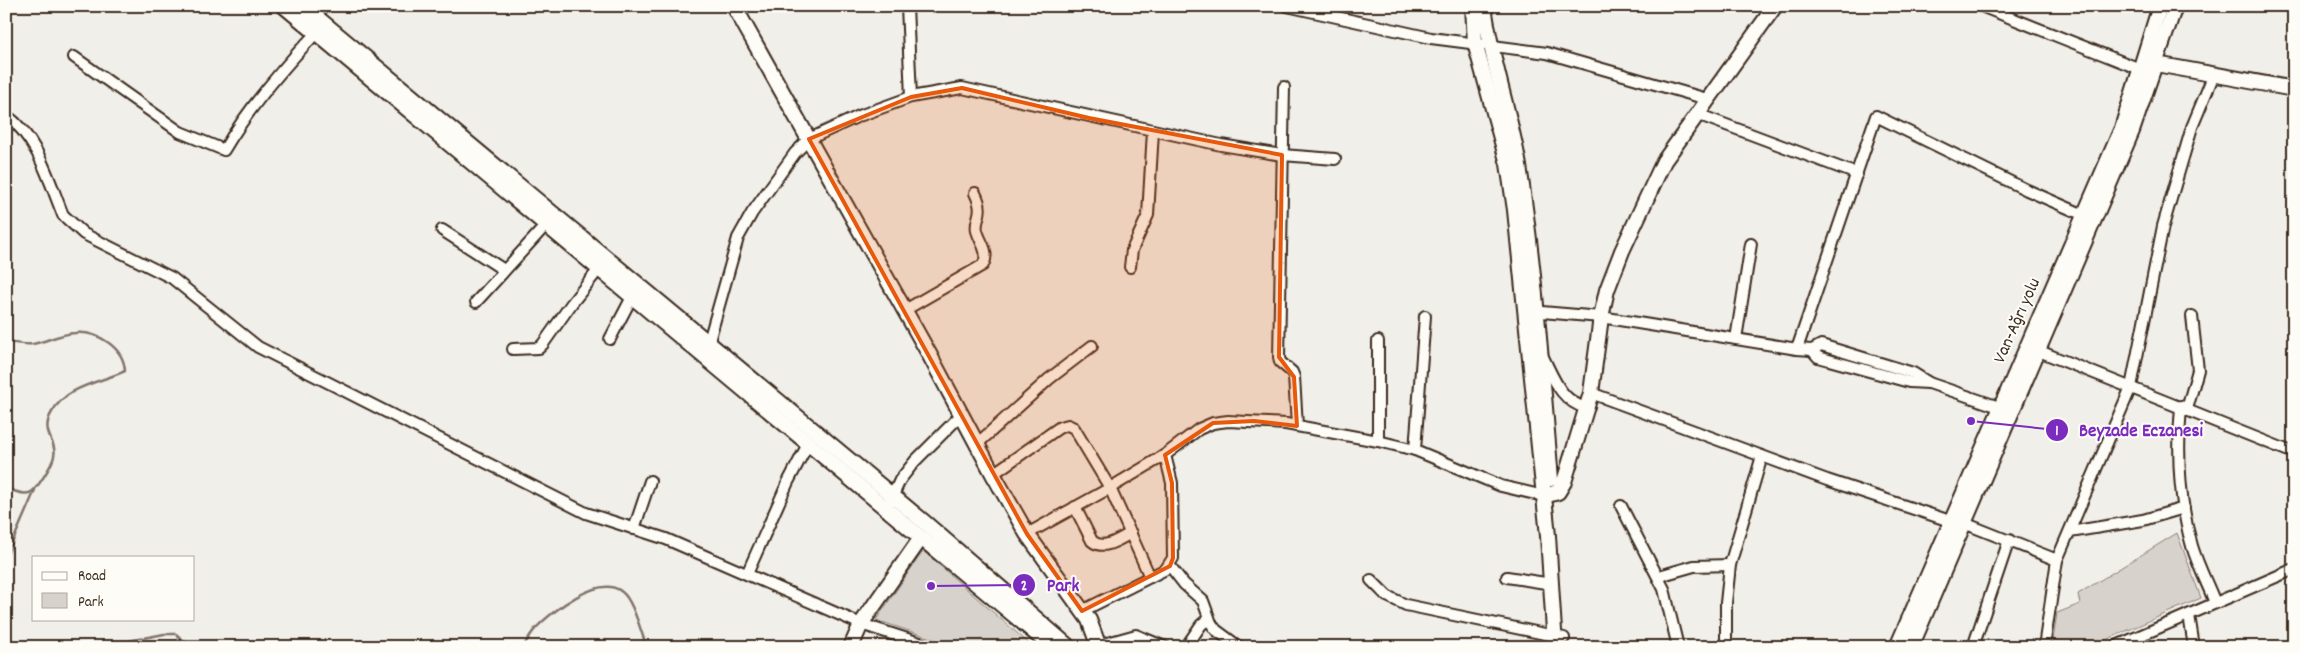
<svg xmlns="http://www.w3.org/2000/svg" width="2300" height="653" viewBox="0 0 2300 653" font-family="Dekko,sans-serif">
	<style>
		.park { fill: #d7d2cc; stroke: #897e75 }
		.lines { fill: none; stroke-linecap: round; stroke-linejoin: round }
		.stream { stroke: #80746b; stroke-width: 2.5 }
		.street-casing { stroke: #3b2a1e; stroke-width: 14 }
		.secondary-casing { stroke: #3b2a1e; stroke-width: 18 }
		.street { stroke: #fdfcf7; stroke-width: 10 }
		.secondary { stroke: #fdfcf7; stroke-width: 14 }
		.marked { fill: #e8590c; fill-opacity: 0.2; stroke: #e8590c; stroke-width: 4; stroke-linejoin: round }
		.labels { text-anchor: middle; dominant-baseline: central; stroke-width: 4; stroke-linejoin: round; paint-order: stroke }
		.street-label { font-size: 18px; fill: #3b2a1e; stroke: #fdfcf7 }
		.leader { fill: none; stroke: #7b2cbf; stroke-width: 2 }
		.callout-dot { fill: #7b2cbf; stroke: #fdfcf7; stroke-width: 2 }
		.mark-label { font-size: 15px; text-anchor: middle; font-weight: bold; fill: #fff }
		.callout-label { font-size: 19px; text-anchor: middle; font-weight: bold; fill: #7b2cbf; stroke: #fdfcf7; stroke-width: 4; stroke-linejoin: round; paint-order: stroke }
	</style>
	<rect width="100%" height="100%" fill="#f1efea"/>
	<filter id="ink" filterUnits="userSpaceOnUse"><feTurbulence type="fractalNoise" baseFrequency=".02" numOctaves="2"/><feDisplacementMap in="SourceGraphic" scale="10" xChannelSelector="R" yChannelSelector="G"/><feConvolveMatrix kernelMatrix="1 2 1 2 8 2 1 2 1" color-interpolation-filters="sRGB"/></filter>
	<g filter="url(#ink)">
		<g class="park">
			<polygon points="2177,533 2201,598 2090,647 2052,647 2057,613 2080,604 2078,594"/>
			<polygon points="923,551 1033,647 958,647 876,620"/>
		</g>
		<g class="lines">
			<g class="stream">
				<path d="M6,342C15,343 24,345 33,344C47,341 60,334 75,333C97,331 124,347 125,371C99,383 68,385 52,412C39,433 58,441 54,456C53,463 36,492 29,493C22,495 13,491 6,488"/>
				<polyline points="6,557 35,490"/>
				<polyline points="6,640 25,647"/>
				<polyline points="98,647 164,634 176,634 191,647"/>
				<path d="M523,647C527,641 531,633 536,628C551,612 600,573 622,592C633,600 641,633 647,647"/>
			</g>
			<defs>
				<g id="street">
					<polyline points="907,6 911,97"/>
					<polyline points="1287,6 1431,38 1547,53 1707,99"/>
					<polyline points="1981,6 2140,69"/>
					<path d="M74,57L180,132L224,150C249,107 282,69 316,33"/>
					<polyline points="1284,87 1279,357 1280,362 1292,372 1294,377 1297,426"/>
					<polyline points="1697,114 1857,174"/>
					<path d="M6,115C38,138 49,181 63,215L84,234L172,278L258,347L586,513L666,539L861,624L932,647"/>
					<polyline points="442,230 504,270"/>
					<polyline points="1130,267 1132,250 1148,215 1153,131"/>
					<polyline points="476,302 546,225"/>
					<path d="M905,310L983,265C990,252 981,244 977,231C974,217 986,215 975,193"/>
					<polyline points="1530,311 1601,317 1797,349 1812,350 1821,345 1913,373 1929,383"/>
					<polyline points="610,339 632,297"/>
					<polyline points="1736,339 1751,244"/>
					<polyline points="1378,341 1378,441"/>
					<polyline points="707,348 738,238 752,213 795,153 809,139 859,116 911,97 962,88 1221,145 1282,155 1335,159"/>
					<polyline points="513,349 539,348 543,344 572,303 599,269"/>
					<polyline points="1797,349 1876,116 2027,190 2084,215"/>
					<polyline points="2034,349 2294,453"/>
					<polyline points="1812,350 1818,357 1909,382 1929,383 2005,409"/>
					<path d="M1543,357C1554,379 1561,401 1586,408"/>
					<polyline points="1591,393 1827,480 1953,522 1964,523 2057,560"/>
					<path d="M2181,406C2177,453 2179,501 2192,546C2198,566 2208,585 2215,603"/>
					<polyline points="2187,409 2198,370 2192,316"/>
					<polyline points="977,444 1049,379 1092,346"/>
					<polyline points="1415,450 1425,316"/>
					<polyline points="993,474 1060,427 1068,425 1074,428 1110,488 1150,577"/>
					<polyline points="890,502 900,480 915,461 962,414"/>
					<polyline points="1621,506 1664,589 1678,647"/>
					<path d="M1075,507L1092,541C1104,551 1119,539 1131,533"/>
					<polyline points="634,529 650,481"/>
					<polyline points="2070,532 2143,520 2184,508"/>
					<polyline points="1027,534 1110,488 1165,455 1199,429 1213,423 1228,421 1286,424 1378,441 1415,450 1501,486 1544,496"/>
					<polyline points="1170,566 1184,584 1203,601 1211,623 1216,630 1239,647"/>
					<polyline points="747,574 788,482 808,444"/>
					<polyline points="1659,576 1694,566 1730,565"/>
					<polyline points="1507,577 1552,584"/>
					<polyline points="1371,580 1387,596 1406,605 1564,638"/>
					<polyline points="1082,611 1166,569 1173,558 1172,483 1165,455"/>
					<polyline points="2189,615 2194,647"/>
					<polyline points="1100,645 1136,635 1165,647"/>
					<polyline points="1186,647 1201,625 1209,618"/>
					<polyline points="1726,647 1726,603 1730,565 1762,456"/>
					<polyline points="1973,647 2009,540"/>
					<polyline points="2044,647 2057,560 2131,387 2163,226 2192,127 2214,74"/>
					<polyline points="2114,647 2294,569"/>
				</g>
				<g id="secondary">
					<polyline points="284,6 1052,647"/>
					<polyline points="303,6 924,522 1069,647"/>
					<polyline points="734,6 928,352 993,474 1027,534 1089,620 1099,647"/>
					<polyline points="1473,6 1475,43 1508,164 1515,210 1548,536 1555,647"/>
					<path d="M1484,6C1491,61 1510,112 1519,166C1535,269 1542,375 1551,479"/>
					<polyline points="2145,62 2294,89"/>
					<polyline points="1544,496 1558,492 1564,482 1591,393 1601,317 1607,290 1622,251 1664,161 1775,6"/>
					<polyline points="851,647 861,624 921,538"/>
					<polyline points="1897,647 2122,128 2160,6"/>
					<polyline points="1911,647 2132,131 2175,6"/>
				</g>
			</defs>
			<use href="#street" class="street-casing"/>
			<use href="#secondary" class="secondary-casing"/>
			<use href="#street" class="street"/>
			<use href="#secondary" class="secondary"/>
		</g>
	</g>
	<path class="marked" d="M962,88L1089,118L1282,155L1279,357L1294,377L1297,426L1254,421L1213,423L1165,455L1172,483L1173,558L1170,566L1082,611L1027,534L809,139L911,97Z"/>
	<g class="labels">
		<g class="street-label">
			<text transform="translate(2018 321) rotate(-66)">Van-Ağrı yolu</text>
		</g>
	</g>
	<path class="leader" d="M1971 421L2057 430M931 586L1024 585"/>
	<g class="callout-dot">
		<circle cx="1971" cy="421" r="5"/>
		<circle cx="931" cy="586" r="5"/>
		<circle cx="2057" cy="430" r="12"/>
		<circle cx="1024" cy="585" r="12"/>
	</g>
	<g class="mark-label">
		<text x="2057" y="435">1</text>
		<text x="1024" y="590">2</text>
	</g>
	<g class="callout-label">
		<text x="2141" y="436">Beyzade Eczanesi</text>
		<text x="1063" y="591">Park</text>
	</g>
	<rect width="2300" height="653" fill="none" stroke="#fdfcf7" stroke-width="25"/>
	<rect x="12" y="12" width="2275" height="628" fill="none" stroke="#3b2a1e" stroke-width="2" filter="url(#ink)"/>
	<rect x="32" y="556" width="162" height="65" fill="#fdfcf7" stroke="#afa8a0"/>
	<rect x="42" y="572" width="25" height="8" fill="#fdfcf7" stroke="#afa8a0"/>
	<text x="78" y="580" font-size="15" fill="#3b2a1e">Road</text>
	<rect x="42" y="593" width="25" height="15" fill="#d7d2cc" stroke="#afa8a0"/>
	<text x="78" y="606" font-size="15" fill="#3b2a1e">Park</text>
</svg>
